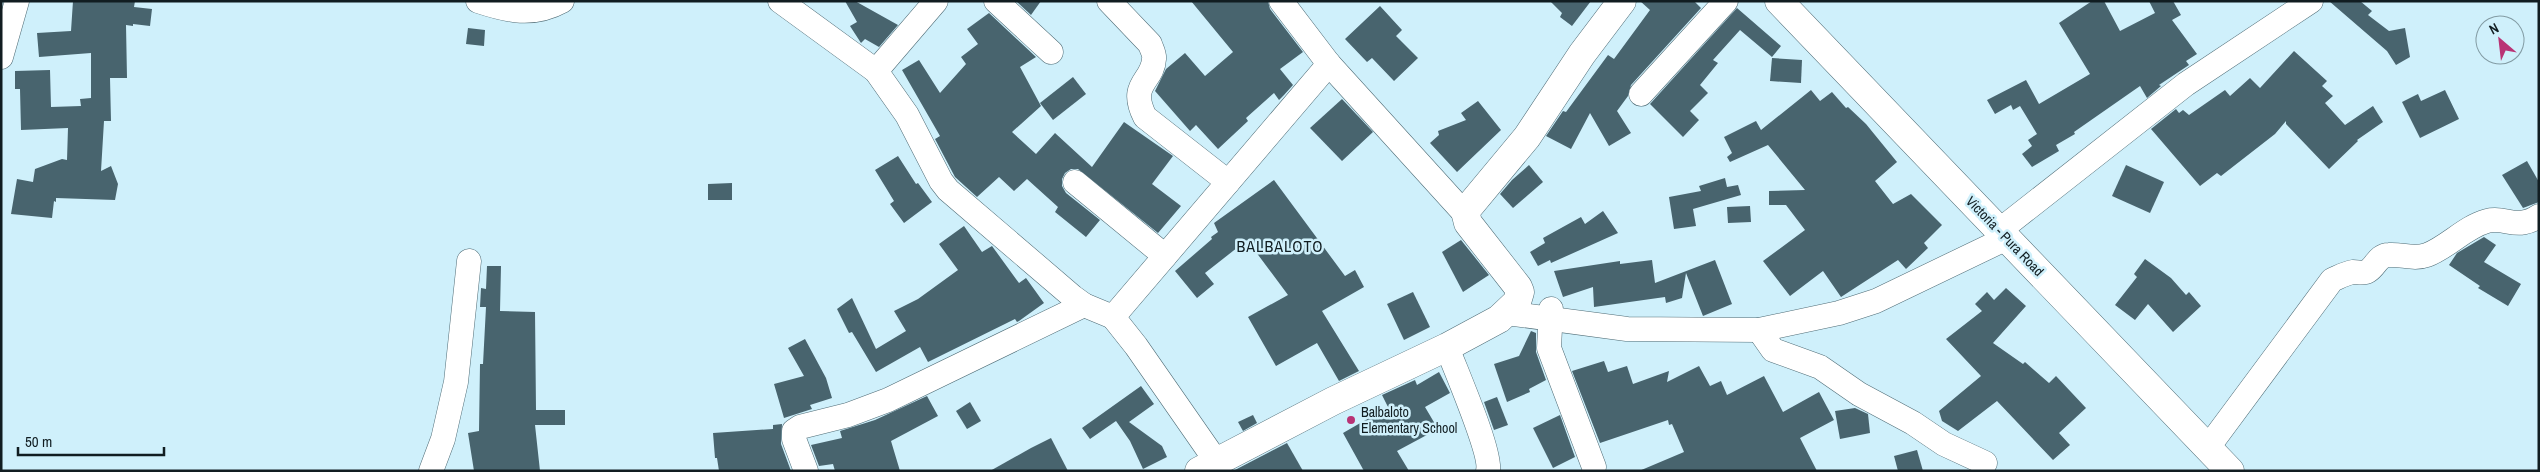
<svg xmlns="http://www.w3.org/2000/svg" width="2540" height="472" viewBox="0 0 2540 472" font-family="'Archivo Narrow',sans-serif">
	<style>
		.building { fill: #48646e }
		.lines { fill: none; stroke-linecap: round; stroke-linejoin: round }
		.street-casing { stroke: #4f6c76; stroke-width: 25 }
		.secondary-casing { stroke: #4f6c76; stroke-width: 29 }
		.street { stroke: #fff; stroke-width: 24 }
		.secondary { stroke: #fff; stroke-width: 28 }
		.poi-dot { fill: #b93375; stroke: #cff0fb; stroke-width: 2 }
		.labels { text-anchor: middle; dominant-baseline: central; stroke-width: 5; stroke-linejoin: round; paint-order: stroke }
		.street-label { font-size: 14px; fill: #111d21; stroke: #cff0fb }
		.poi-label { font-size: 14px; fill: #111d21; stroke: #cff0fb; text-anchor: start }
		.quarter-label { font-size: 16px; letter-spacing: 1px; fill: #111d21; stroke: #cff0fb }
	</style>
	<rect width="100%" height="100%" fill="#cff0fb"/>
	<g class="building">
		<polygon points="73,1 135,1 134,7 152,9 150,26 133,24 133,26 126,25 127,78 110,78 111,121 104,121 101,171 111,166 118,184 115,200 56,198 56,202 54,201 52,218 11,214 17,179 33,182 35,169 62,159 67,160 68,128 21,130 20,89 15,89 15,71 50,70 51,107 81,106 80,99 91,98 91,53 39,57 37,33 71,31"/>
		<polygon points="845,1 855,1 898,25 879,47 865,39 861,43 850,26 857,22"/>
		<polygon points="1016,1 1041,1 1031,15"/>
		<polygon points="1191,1 1268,1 1270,9 1303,52 1280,69 1293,85 1284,95 1279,100 1274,93 1246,118 1248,121 1218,149 1196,125 1190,131 1155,91 1166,69 1185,53 1205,76 1233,52"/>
		<polygon points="1550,1 1591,1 1572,26 1560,17 1562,13"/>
		<polygon points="1640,1 1694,1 1701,8 1631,85 1628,96 1617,111 1631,133 1609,146 1590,113 1571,149 1546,136 1563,111 1566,112 1608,55 1614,59 1650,10"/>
		<polygon points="2092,1 2104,1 2120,31 2155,13 2149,1 2173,1 2181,15 2172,20 2197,54 2186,61 2189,65 2159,85 2161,86 2147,98 2140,86 2074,132 2075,134 2056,145 2059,151 2032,167 2022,154 2032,146 2028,140 2037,134 2020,106 2013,110 2011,105 1995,114 1987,100 2026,80 2039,104 2090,74 2059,23"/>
		<polygon points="2329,1 2360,1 2372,11 2368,15 2389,31 2405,28 2410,57 2396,65 2387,51"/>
		<polygon points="1380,6 1402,30 1396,36 1418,58 1394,81 1372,58 1367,62 1345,39"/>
		<polygon points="1737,8 1781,46 1772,57 1740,30 1713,60 1718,63 1700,85 1708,93 1690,111 1699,120 1683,137 1650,104"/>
		<polygon points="989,13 1036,57 1020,67 1041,106 1012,132 1036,154 1055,133 1092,167 1124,122 1173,156 1152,184 1181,206 1158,233 1078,169 1071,169 1065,173 1062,179 1062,186 1066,193 1100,220 1086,237 1055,212 1058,207 1027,179 1014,191 999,177 977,197 955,177 935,139 940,136 902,70 919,60 940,93 966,64 961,57 978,44 967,29"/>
		<polygon points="468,28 485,30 484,46 466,44"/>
		<polygon points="2294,51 2327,81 2322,86 2333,96 2325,103 2345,125 2373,106 2383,122 2357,140 2358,141 2329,169 2286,124 2286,121 2275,134 2221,176 2217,173 2200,186 2151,129 2176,109 2179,113 2183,110 2189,115 2225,90 2230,96 2250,78 2260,88"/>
		<polygon points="1772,58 1802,60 1801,83 1770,81"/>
		<polygon points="1073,77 1086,94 1053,120 1040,103"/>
		<polygon points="1811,90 1820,101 1832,92 1846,108 1848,107 1866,124 1897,162 1875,181 1893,204 1911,194 1942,225 1924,243 1928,248 1906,269 1898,260 1841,297 1823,271 1790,296 1763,261 1805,230 1786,205 1769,205 1769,191 1805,190 1768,145 1730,162 1727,157 1732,153 1724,137 1756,121 1761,130"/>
		<polygon points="2445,90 2459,119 2420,138 2402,102 2418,94 2421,101"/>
		<polygon points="1342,99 1373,132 1342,161 1310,128"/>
		<polygon points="1478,101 1501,130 1457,172 1430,143 1439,135 1438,131 1466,120 1461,113"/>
		<polygon points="898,156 916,184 918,183 932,202 904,223 890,204 894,201 875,170"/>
		<polygon points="2527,161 2539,182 2539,202 2523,208 2502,175"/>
		<polygon points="1529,165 1543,182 1513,208 1500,194 1512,180"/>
		<polygon points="2126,165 2164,182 2150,213 2112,196"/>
		<polygon points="1725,178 1727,187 1738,185 1741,195 1693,209 1696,226 1674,229 1669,197 1701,191 1699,186"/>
		<polygon points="1274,180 1345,276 1355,270 1364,287 1322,311 1359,371 1339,381 1317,343 1276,366 1248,317 1288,295 1247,240 1205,273 1214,284 1197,298 1175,271 1212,239 1211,237 1218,232 1214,223"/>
		<polygon points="732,183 732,200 708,200 708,184"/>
		<polygon points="1750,206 1751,222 1728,223 1727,207"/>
		<polygon points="1603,211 1618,233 1551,263 1550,260 1538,266 1530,252 1545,243 1543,238 1581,217 1585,224"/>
		<polygon points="964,226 982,252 992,246 1019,283 1026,278 1044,303 1019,321 1017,322 1015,319 928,362 920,347 876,372 852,332 849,333 837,309 852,298 876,349 906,331 894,311 918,299 958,270 939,244"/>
		<polygon points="2484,237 2496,245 2484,262 2521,284 2508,306 2478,288 2480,286 2449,265 2457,253"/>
		<polygon points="1461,240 1489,275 1463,292 1442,252"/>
		<polygon points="2145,259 2171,278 2186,295 2189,292 2201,306 2173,332 2148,304 2135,320 2115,305 2137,277 2134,274"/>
		<polygon points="1652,260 1655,283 1715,260 1732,304 1703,316 1686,273 1682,298 1666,303 1665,297 1594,307 1593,287 1563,297 1554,271 1620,261 1620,264"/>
		<polygon points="487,266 501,266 500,311 535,312 536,410 565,410 565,425 535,425 540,471 474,471 468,433 479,431 480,364 483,364 486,307 480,307 481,288 486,289"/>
		<polygon points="2006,288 2026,306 1993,343 2023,364 2025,362 2049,383 2056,376 2086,408 2059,433 2070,445 2053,460 1997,401 1958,431 1942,421 1939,411 1981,376 1946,339 1982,311 1975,304 1987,292 1994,300"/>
		<polygon points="1413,292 1430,327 1404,340 1387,304"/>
		<polygon points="1531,331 1536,333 1536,352 1546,380 1529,389 1530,392 1507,402 1494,364 1519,356"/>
		<polygon points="805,339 826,378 832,398 810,405 812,409 784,418 774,384 804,376 788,348"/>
		<polygon points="1604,361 1608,372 1627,366 1633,384 1669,371 1667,382 1699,366 1710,386 1721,381 1727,395 1764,376 1783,412 1819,392 1834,420 1800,438 1817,471 1639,471 1684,452 1672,424 1669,425 1668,420 1600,443 1572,371"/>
		<polygon points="1439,372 1450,393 1425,407 1438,429 1397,451 1409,471 1364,471 1343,433 1388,407 1382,395 1415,380 1417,385"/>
		<polygon points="1141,386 1154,404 1129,422 1162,446 1167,457 1143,469 1130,441 1116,421 1090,439 1082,428"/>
		<polygon points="927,396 938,416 891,441 900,471 835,471 833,464 819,466 811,445 842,438 840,431 875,420"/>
		<polygon points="1497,397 1508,425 1494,430 1484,402"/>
		<polygon points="970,402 981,421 967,429 956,411"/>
		<polygon points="1855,408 1868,414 1870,433 1840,439 1835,411"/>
		<polygon points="1253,415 1257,423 1243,431 1238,422"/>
		<polygon points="1560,415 1575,457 1553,468 1533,428"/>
		<polygon points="782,424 781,444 791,471 719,471 717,458 715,458 713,433 773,429 773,425"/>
		<polygon points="1051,438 1068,471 990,471 1031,448"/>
		<polygon points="1287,443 1303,471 1233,471"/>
		<polygon points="1917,450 1923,471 1898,471 1894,456"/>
	</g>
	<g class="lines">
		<defs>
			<g id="street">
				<path d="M478,1C508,11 533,17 562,1"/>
				<polyline points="780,1 876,71 907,115 941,181 948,190 1073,297 1084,305 1113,317"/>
				<polyline points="996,1 1051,52"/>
				<path d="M1109,1L1150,44C1151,48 1155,54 1154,59C1153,82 1128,83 1145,117L1228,182"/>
				<polyline points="1281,1 1329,64"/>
				<polyline points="1,57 17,1"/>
				<polyline points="876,71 936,1"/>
				<polyline points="1641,94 1726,1"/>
				<polyline points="1075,182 1165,256"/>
				<polyline points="2000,230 2186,84 2311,1"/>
				<polyline points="1551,309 1549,348 1594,467"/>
				<polyline points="1507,313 1627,329 1759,330 1839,313 1876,301 2007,238"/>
				<polyline points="1759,330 1773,350 1820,367 1859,394 1913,423 1944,444 1985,463"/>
				<path d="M1447,347C1455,369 1492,453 1488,471"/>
				<path d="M2209,446L2332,280C2339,277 2346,273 2353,272C2359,272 2363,274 2368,271C2376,266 2378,255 2389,255C2403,254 2413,260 2427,255C2448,247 2465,227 2487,221C2506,216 2516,231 2539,216"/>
				<polyline points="1216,461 1136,346 1113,317 1329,64 1466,215"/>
				<polyline points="431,471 443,439 456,382 469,261"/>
				<polyline points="806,471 794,439 794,431 800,427 848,415 888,400 1084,305"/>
			</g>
			<g id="secondary">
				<polyline points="1779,1 2230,471"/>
				<polyline points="1199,471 1333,401 1447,347 1499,319 1517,302 1520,292 1518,287 1468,223 1466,215 1468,208 1527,137 1582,54 1622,1"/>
			</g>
		</defs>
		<use href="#street" class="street-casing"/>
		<use href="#secondary" class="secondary-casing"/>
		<use href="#street" class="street"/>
		<use href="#secondary" class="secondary"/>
	</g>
	<circle class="poi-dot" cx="1351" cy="420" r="5"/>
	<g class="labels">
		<g class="street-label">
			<text transform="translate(2005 236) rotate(46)">Victoria - Pura Road</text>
		</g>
		<g class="poi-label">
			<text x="1361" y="412">Balbaloto<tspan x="1361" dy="16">Elementary School</tspan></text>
		</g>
		<g class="quarter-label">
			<text x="1280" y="246">BALBALOTO</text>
		</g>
	</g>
	<rect width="2540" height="472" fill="none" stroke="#111d21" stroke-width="5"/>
	<g transform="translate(2500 40) rotate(332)"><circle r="24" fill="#cff0fb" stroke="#839ca4"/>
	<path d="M0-4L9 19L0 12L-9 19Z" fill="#b93375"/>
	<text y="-8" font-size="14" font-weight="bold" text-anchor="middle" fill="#111d21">N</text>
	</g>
	<path d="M18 447v8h146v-8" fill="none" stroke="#111d21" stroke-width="2.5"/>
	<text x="25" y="447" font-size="15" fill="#111d21" stroke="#cff0fb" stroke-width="4" paint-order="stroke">50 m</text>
</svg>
